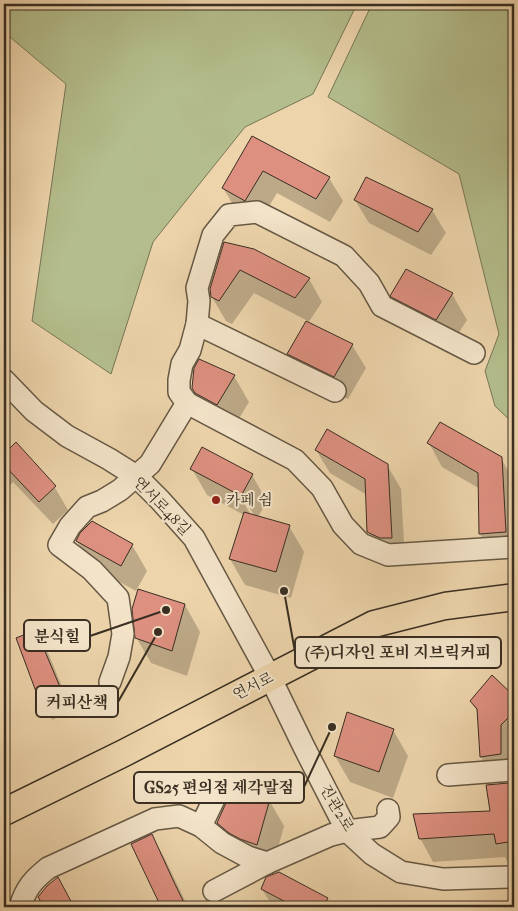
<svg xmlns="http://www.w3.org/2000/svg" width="518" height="911" viewBox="0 0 518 911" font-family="'IM FELL French Canon','Noto Serif KR',serif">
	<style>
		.green { fill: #b4bd8c; stroke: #767657 }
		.shadow { fill: #0003; fill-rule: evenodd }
		.building { fill: #dd9080; stroke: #392e22 }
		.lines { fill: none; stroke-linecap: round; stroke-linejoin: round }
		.minor-casing { stroke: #665844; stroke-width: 24 }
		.major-casing { stroke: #392e22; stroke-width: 29 }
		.minor { stroke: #f3e3c8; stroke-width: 21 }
		.major { stroke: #edd4ab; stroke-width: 26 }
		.poi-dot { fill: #8f2418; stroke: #f3e3c8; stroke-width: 2 }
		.labels { text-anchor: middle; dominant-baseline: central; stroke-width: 4; stroke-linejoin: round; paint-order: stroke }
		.poi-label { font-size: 15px; fill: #392e22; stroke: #f3e3c8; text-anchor: start }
		.street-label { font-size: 15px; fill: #392e22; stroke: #f3e3c8 }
		.leader { fill: none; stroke: #392e22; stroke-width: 2 }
		.callout-dot { fill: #392e22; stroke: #f3e3c8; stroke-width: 2 }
		.callout { fill: #f3e3c8; stroke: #392e22; stroke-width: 2 }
		.callout-label { font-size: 16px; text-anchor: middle; font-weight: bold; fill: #392e22 }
	</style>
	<rect width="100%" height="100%" fill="#edd4ab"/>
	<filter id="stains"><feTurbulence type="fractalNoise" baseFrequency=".004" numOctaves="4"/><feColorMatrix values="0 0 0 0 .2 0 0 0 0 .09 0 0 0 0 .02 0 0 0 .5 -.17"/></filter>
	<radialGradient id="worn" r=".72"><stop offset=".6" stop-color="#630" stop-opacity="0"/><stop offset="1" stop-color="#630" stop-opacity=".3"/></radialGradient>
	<g class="green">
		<polygon points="4,4 357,4 313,94 245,127 153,242 111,374 32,321 66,84 4,32"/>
		<polygon points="377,4 514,4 514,424 495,406 485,371 499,334 459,174 328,97 370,8"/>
	</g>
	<g class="shadow">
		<polygon points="252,137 329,178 343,201 330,222 277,193 259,223 237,211 223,188"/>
		<polygon points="355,200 432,210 446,233 431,255 369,223"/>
		<polygon points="253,251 309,279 322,302 308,323 352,345 366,368 348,399 302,377 288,354 308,321 254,293 232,324 226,321 212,297"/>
		<polygon points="452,294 467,320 451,345 408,323 392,296"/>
		<polygon points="234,376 249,402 232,430 208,414 193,388"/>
		<polygon points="4,443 10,450 54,486 68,510 53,524 13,482 6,490 4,488"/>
		<polygon points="429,443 501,458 514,482 514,555 494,557 480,534 480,489 442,467"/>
		<polygon points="316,450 387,465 401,489 405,561 382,556 368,532 367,495 330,473"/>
		<path d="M192,469L252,475L267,501L258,517L289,526L304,552L291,598L245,585L230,559L244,515L207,495ZM239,490L254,515H251L237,491Z"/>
		<polygon points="77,541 132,545 147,571 136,591 92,567"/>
		<polygon points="185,605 200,632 187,676 151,663 136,637"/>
		<polygon points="36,632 49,655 72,711 52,720 39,697 18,639"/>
		<polygon points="492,676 514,698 514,777 494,780 481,757 479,714 471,701"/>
		<polygon points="393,730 408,756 393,798 350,782 335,756"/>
		<polygon points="509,784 514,794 514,866 510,867 505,857 433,862 420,838 492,812"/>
		<polygon points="269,800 284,826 272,870 233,849 218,822"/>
		<polygon points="152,836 165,859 188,907 163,907 133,844"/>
		<polygon points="262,889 327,899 331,907 273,907"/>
	</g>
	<g class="building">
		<polygon points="252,136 330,177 316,199 263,171 245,201 222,188"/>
		<polygon points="366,177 433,209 418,232 354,200"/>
		<polygon points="224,242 254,249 310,278 295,298 240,270 219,301 211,297 210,289"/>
		<polygon points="406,269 453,293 436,320 391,297 390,296"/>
		<polygon points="306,321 353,344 334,377 287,354"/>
		<polygon points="199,359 235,375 217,405 195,393 192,388 194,368"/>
		<polygon points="440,422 502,457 506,532 479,534 478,473 427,443"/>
		<polygon points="327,429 388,464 392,538 380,538 367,532 365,479 315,450"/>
		<polygon points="4,441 10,448 16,442 56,486 39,502 4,465"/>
		<polygon points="202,447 253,474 241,496 190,469"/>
		<polygon points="244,512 290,525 276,572 229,559"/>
		<polygon points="92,521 133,544 121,566 76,541 80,533"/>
		<polygon points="138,589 185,604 172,651 135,638 132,609"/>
		<polygon points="36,630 60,687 38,697 16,638"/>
		<polygon points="492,675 514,696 514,712 501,725 501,754 480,757 477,709 470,701"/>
		<polygon points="347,712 394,729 379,772 334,756"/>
		<polygon points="509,783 514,841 496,844 494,834 419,839 413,814 490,811 486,785"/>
		<polygon points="229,785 270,799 257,845 240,839 229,833 217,823 229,796 230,791"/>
		<polygon points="152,834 173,880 186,907 161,907 131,844"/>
		<polygon points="279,872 328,898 323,907 295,907 261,889 266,877"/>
		<polygon points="58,877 74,907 44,907 38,897 47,886"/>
	</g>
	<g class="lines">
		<defs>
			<g id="minor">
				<polyline points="197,324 335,391"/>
				<polyline points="4,380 34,411 67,436 109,459 136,476 160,500 194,538 270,677 304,747 347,831 372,854 401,872 443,879 514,877"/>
				<polyline points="187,403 295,460 322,488 343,525 361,544 388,555 514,547"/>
				<polyline points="110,682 119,657 123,634 118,598 92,570 59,545 70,526 87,507 102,501 120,490 150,464 187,403 179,392 179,380 182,364 190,350 197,324 199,301 197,288 213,235 229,215 257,212 344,256 369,283 382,306 474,353"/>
				<polyline points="448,775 514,770"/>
				<polyline points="201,826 218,791"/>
				<polyline points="214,891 267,863"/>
				<path d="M20,907C26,888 33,880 48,868L155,819L179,816L201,826L222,843L248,857L267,863L331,835L347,831L380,827L389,817L388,810"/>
			</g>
			<polyline id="major" points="4,812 124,753 374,624 445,606 514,597"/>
		</defs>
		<use href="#minor" class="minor-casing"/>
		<use href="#major" class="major-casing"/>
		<use href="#minor" class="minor"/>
		<use href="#major" class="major"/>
	</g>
	<circle class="poi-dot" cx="216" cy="500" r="5"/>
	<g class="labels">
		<g class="poi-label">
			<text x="226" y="500">카페 쉼</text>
		</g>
		<g class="street-label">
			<text transform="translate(162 506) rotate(46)">연서로48길</text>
			<text transform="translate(253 686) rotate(-27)">연서로</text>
			<text transform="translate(337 808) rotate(60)">진관2로</text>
		</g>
	</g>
	<path class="leader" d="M166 610L90 636M284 591L295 652M158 632L118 702M332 727L304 787"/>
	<g class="callout-dot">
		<circle cx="166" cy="610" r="5"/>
		<circle cx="284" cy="591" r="5"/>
		<circle cx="158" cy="632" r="5"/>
		<circle cx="332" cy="727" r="5"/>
	</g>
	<g class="callout">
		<rect x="24" y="620" width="66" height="31" rx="5"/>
		<rect x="295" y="637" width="206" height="31" rx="5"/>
		<rect x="36" y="686" width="82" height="31" rx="5"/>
		<rect x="134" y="772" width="170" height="31" rx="5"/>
	</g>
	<g class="callout-label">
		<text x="57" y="642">분식힐</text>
		<text x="398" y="658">(주)디자인 포비 지브릭커피</text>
		<text x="77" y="708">커피산책</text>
		<text x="219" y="793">GS25 편의점 제각말점</text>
	</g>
	<rect width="518" height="911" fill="none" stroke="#edd4ab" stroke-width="20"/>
	<rect x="5" y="5" width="508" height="901" fill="none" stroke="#392e22" stroke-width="2.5"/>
	<rect x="10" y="10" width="498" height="891" fill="none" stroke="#392e22"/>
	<rect width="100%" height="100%" filter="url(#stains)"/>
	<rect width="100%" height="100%" fill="url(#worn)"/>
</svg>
